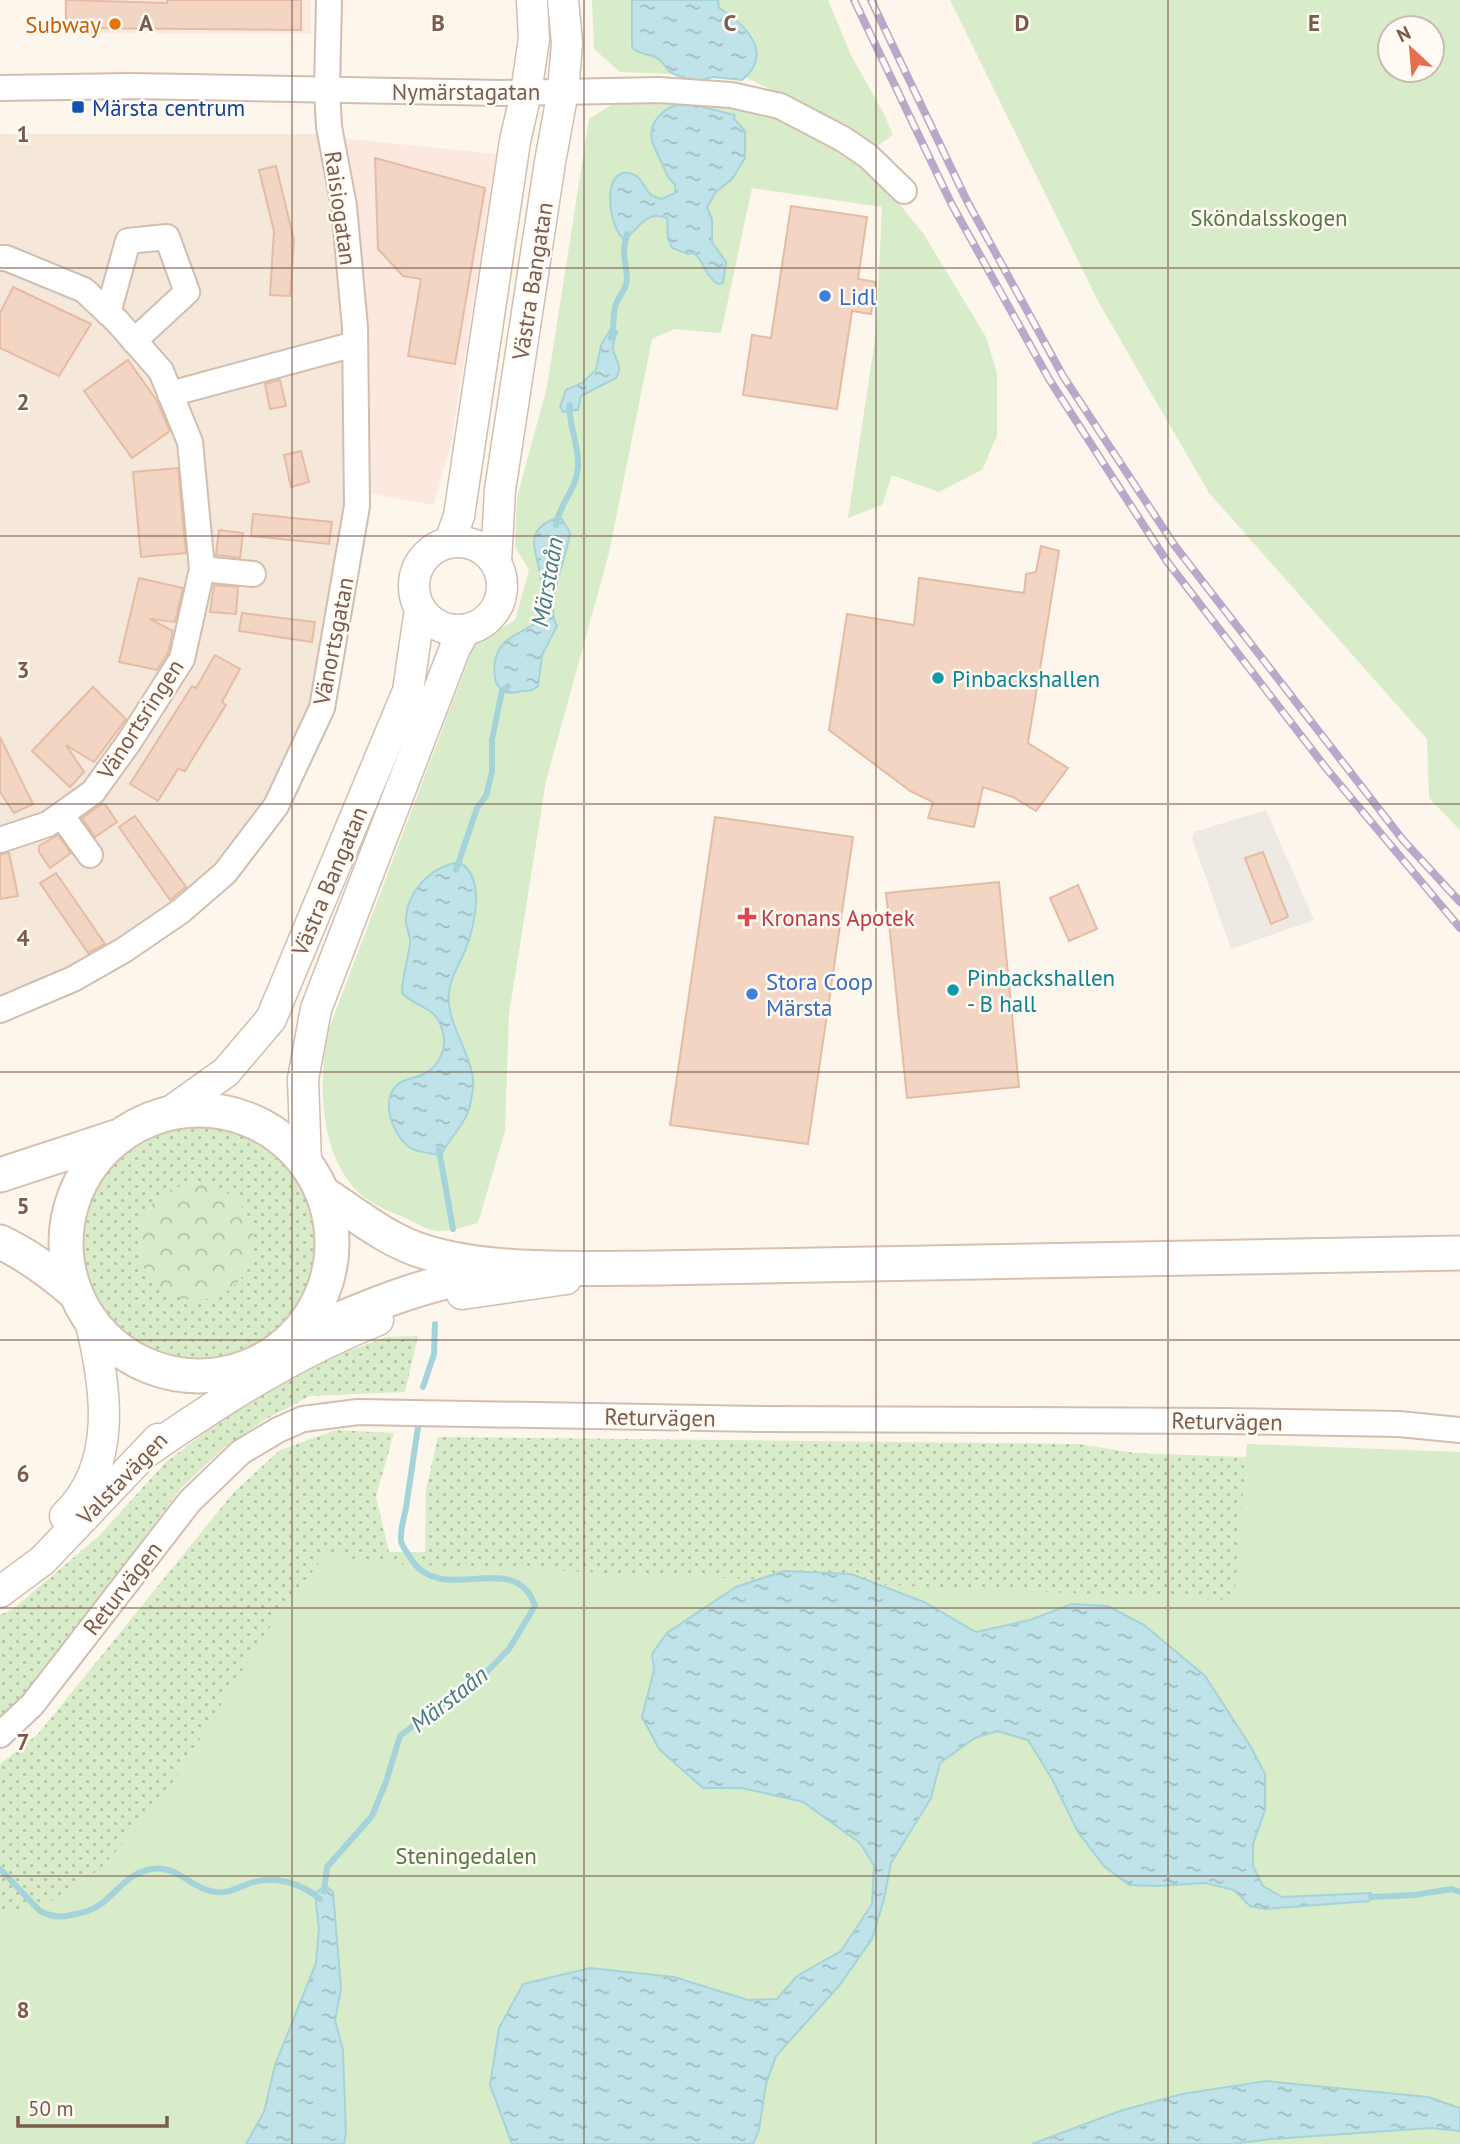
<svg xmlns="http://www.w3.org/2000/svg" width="1460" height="2144" viewBox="0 0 1460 2144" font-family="'PT Sans',sans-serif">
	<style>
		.residential { fill: #f5e8da }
		.commercial { fill: #fde8e0 }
		.industrial { fill: #efe9e4 }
		.grass { fill: url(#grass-dots) }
		.forest { fill: url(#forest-crowns) }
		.green { fill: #d8ecc9; fill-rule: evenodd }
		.water { fill: url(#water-ripples); stroke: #a5d3da; stroke-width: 2 }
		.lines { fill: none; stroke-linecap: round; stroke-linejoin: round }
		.stream { stroke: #a5d3da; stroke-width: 6 }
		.building { fill: #f3d5c3; stroke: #e6bba3; stroke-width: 2 }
		.minor-casing { stroke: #d1beb0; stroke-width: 28 }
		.tertiary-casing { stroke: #d1beb0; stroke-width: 33 }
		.secondary-casing { stroke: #d6c0b0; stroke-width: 37 }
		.minor { stroke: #fff; stroke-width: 24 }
		.tertiary { stroke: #fff; stroke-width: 30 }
		.secondary { stroke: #fff; stroke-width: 33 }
		.rail-casing { stroke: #b9a8c9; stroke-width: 8 }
		.rail { stroke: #fffaf3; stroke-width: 5; stroke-dasharray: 16; stroke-linecap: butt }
		.grid { fill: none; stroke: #7a5c4d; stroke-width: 2; stroke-opacity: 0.55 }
		.food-dot { fill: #e8710a; stroke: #fffaf3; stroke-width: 2.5 }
		.transit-dot { fill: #1a4fb4; stroke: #fffaf3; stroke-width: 2.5 }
		.shop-dot { fill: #3f7fe0; stroke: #fffaf3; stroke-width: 2.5 }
		.culture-dot { fill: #0f9aa8; stroke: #fffaf3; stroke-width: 2.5 }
		.health-dot { fill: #e0444e; stroke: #fffaf3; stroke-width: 2.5 }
		.labels { text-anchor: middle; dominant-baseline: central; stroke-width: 5; stroke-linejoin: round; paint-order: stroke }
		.food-label { font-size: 23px; fill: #c56008; stroke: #fffaf3; text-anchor: end }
		.street-label { font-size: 23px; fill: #7a5c4d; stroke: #fffaf3 }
		.transit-label { font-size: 23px; fill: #164399; stroke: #fffaf3; text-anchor: start }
		.park-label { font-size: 23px; fill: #537a41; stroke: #fffaf3 }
		.shop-label { font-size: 23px; fill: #366cbe; stroke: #fffaf3; text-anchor: start }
		.culture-label { font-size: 23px; fill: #0d838f; stroke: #fffaf3; text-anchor: start }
		.health-label { font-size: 23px; fill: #be3a42; stroke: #fffaf3; text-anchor: start }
		.water-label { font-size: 24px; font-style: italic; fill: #437c86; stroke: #fffaf3 }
		.grid-label { font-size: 23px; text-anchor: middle; font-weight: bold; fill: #7a5c4d; stroke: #fffaf3; stroke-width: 5; stroke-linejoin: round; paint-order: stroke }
	</style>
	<defs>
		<pattern id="grass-dots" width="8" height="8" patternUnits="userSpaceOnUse" patternTransform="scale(1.75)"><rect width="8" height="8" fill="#d8ecc9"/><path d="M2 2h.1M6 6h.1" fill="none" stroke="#b4c2a5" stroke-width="1.8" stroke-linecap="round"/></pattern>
		<pattern id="forest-crowns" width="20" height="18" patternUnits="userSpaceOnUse" patternTransform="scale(1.75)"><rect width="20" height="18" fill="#d8ecc9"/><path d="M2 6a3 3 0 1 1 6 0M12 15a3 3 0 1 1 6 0" fill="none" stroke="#b4c2a5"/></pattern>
		<pattern id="water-ripples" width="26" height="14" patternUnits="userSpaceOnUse" patternTransform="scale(1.75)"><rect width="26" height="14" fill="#bfe3e8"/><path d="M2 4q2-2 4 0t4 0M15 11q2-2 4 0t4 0" fill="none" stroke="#a0bbbe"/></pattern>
	</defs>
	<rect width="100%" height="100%" fill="#fdf6ec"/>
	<polygon class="residential" points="0,134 322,134 339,230 347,323 349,501 312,702 265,803 213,870 150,921 65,972 0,998"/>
	<g class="commercial">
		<polygon points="64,0 311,0 311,34 64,33"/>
		<polygon points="340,138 497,154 451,443 434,505 366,493"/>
	</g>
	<polygon class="industrial" points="1266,810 1314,920 1231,949 1192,838 1194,832"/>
	<g class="grass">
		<circle cx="200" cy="1244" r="118"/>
		<polygon points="418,1336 405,1392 310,1396 266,1419 227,1445 181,1488 54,1659 10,1713 0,1719 0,1615 13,1609 99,1536 165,1463 276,1378 386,1337"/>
		<polygon points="336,1430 394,1433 376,1496 389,1552 425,1552 426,1489 438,1437 1078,1444 1135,1453 1460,1465 1460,2041 0,2144 0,1764 38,1734 234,1492 280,1450"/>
	</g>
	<circle class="forest" cx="196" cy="1242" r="58"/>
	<g class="green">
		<polygon points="592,0 828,0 851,55 883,112 893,135 874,148 819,113 745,77 620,72 594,49"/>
		<path d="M950,0H1460V830L1429,798L1427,739L1209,493L1099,303ZM1390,28H1432V70H1390Z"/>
		<path d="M671,99L768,111L844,150L892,195L923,233L986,337L997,373V436L982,470L939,492L892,475L882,505L848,518L876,333L882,207L752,188L721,333L674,329L652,339L609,553L546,781L509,1014L505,1131L478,1223C466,1226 453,1231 441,1231C429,1232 412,1221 401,1216C385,1210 367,1202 355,1189C319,1149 319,1084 327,1034L475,643L515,620L529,570L515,547L517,497L547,387L589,119L616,102Z"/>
		<polygon points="1247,1444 1460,1452 1460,2144 0,2144 0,1916 51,1901 100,1869 164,1797 266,1632 326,1554 378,1563 1234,1600"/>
	</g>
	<g class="water">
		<path d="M632,0H718L719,8C745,24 775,53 742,80L713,77L705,79L702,107L735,115L734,119L745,131V158L732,179L716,192L707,207L712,219V242L726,262L723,283L718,284C705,276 705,263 694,253L688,254L672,248L668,238L667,218C647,210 639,227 625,240C608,229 601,168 629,173C642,175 643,188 652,196C653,196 661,199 662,199L675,193V184C667,178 667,174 663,166C655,147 642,133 661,114C667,108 673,105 681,105L684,77C662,73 668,63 655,57C646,53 639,55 632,47Z"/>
		<path d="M610,330L617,331C616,336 612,344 613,349C615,361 624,365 616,378L581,396L578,410L563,412L560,406L566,390L582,383L596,370L601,345Z"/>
		<path d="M553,519H562L570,533C567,558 544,605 557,626L542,655L538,686C532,691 530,691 523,691C517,692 512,694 506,692C490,687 493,659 500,648C506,637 526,630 536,623C539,611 542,596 541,583C541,556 519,535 553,519Z"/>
		<path d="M459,862C487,877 474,928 465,951C460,963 453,973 450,986C443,1018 466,1043 472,1073C474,1081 473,1092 471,1100C468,1123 450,1136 441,1155C431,1153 417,1153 409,1147C393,1135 379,1100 398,1084C405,1079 416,1078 424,1074C439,1066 447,1050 443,1033C437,1005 417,1009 402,993C402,975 408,961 410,944C411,937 407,930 406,923C405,893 430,867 459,862Z"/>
		<polygon points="784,1571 851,1574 924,1602 976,1632 1030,1620 1072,1604 1108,1606 1144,1625 1205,1676 1251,1747 1265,1774 1265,1810 1253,1844 1253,1866 1263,1886 1282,1897 1371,1893 1370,1901 1265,1909 1250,1906 1234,1890 1205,1883 1158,1886 1129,1885 1104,1866 1078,1832 1052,1779 1028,1740 997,1731 975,1738 940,1763 931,1798 891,1863 884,1899 872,1939 839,1986 776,2056 766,2084 759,2130 753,2144 512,2144 490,2085 499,2028 523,1984 590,1968 674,1977 748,2000 777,1999 797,1976 841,1951 872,1904 874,1865 860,1843 803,1802 742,1788 703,1788 659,1749 642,1717 654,1670 652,1654 667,1633 736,1587"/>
		<polygon points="325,1885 333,1892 341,1989 335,2020 343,2050 346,2132 344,2144 246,2144 264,2112 275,2065 316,1963 319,1929 315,1894"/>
		<polygon points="1266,2081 1428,2097 1460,2108 1460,2131 1431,2128 1272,2139 1231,2144 1032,2144 1120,2111 1182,2094"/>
	</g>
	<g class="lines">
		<g class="stream">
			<path d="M611,338C615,327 612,315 616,304C619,295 627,289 627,279C626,260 621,255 627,234"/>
			<path d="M556,525C559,504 577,489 578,467C580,448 567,420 570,405"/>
			<polyline points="456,870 477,808 486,796 492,772 492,740 498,710 502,691 508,686"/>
			<polyline points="439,1150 453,1229"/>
			<polyline points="423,1387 434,1354 435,1324"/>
			<path d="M0,1869L40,1911C51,1917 60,1918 71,1915C82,1913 91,1911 101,1904C117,1892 127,1875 147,1870C177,1862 188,1888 215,1892C229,1894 238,1887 251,1883C274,1875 301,1883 320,1899"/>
			<path d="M324,1891L327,1867L372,1816L386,1782L400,1736L431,1712L476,1683L509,1649L535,1606C516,1547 442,1608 411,1559C408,1553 401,1546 401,1540C400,1530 404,1518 406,1508C410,1481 414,1454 418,1427"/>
			<polyline points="1371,1897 1414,1895 1452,1889 1460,1892"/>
		</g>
	</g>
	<g class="building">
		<polygon points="66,0 167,3 167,0 301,0 301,30 66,28"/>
		<polygon points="375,158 485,188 455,364 408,356 421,279 403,276 378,249"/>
		<polygon points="276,166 294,240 290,296 270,295 274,231 259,170"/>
		<polygon points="791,206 867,217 858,279 876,282 871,314 852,311 837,409 743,395 752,335 771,338"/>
		<polygon points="13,287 91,324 59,376 0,348 0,313"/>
		<polygon points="128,360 157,401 170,431 132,458 84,391"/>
		<polygon points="280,380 286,406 270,409 265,384"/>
		<polygon points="301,451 309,482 291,487 284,455"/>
		<polygon points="178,468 186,553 141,557 133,472"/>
		<polygon points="253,514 332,522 329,544 251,536"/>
		<polygon points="219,530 243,533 240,558 216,555"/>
		<polygon points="1041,546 1059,551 1028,743 1068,768 1036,811 1013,797 983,787 974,827 928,818 933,802 910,791 829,730 847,614 914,625 919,578 1024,593 1026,574 1036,572"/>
		<polygon points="139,578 183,588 175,622 150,619 173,631 168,653 157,670 119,662"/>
		<polygon points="214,585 238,587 236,614 210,612"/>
		<polygon points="242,613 315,622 312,642 239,631"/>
		<polygon points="215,655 240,669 222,702 226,705 185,771 178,769 158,801 130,784 192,686 196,688"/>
		<polygon points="93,687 126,719 94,762 66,745 84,772 70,787 32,751"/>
		<polygon points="0,737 33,804 14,813 0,792"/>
		<polygon points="102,804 105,804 117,822 95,837 82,818"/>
		<polygon points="135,816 186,887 170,900 119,827"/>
		<polygon points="715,817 853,837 808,1144 670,1125"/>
		<polygon points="58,835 71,853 50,868 39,852 39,846"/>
		<polygon points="1263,852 1288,917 1271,924 1245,858"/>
		<polygon points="9,853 18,896 0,899 0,854"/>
		<polygon points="56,873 105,944 88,953 40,883"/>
		<polygon points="999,882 1019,1087 907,1098 886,893"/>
		<polygon points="1078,885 1097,929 1069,941 1050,898"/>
	</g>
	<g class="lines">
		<defs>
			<g id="minor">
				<polyline points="0,88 132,86 502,93 659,90 731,95 780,106 843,139 868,156 904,191"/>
				<polyline points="0,258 6,258 84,290 117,321 161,371 190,442 202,569 182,659 129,742 93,792 48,824 0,840"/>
				<polyline points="108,313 128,241 167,237 187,292 134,341"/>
				<polyline points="170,394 355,344"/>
				<polyline points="202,569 253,574"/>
				<polyline points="62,816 90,855"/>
				<polyline points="0,1010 73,979 124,950 181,911 225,873 276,806 322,708 357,506 355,327 344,206 329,127 327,89 329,0"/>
				<polyline points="0,1735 32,1705 190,1501 241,1452 278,1430 303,1419 358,1412 761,1419 1224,1421 1399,1424 1460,1430"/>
			</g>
			<g id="tertiary">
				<polyline points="450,541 459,516 515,141 526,93 534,39 532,0"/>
				<circle cx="458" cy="586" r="44"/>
				<polyline points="496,562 500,490 550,162 563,91 567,43 563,0"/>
				<polyline points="170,1112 226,1072 271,1019 408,691 420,609"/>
				<polyline points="306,1163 303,1079 316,1009 455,648 465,630"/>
				<polyline points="462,1294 566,1279"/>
				<path d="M145,1453C220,1401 293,1354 378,1320"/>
				<path d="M65,1516C119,1465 106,1385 90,1320"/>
				<polyline points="0,1592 43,1560 158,1439"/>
			</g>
			<g id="secondary">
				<circle cx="199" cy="1243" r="133"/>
				<polyline points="0,1175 116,1137"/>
				<path d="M323,1193C355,1214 388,1241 425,1252C493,1273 586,1268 658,1268L1460,1253"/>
				<path d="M0,1242C28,1255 52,1273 75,1293"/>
				<path d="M295,1338C358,1311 424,1281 493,1273"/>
			</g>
		</defs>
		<use href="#minor" class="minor-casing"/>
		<use href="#tertiary" class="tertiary-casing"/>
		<use href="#secondary" class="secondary-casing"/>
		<use href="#minor" class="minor"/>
		<use href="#tertiary" class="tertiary"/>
		<use href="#secondary" class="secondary"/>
		<defs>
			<g id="rail">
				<polyline points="854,0 952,205 1049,379 1166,560 1326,768 1460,928"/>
				<polyline points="871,0 967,201 1063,376 1175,546 1403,840 1460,902"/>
			</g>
		</defs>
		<use href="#rail" class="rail-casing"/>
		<use href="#rail" class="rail"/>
	</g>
	<path class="grid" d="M292,0V2144M584,0V2144M876,0V2144M1168,0V2144M0,268H1460M0,536H1460M0,804H1460M0,1072H1460M0,1340H1460M0,1608H1460M0,1876H1460"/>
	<circle class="food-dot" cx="115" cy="24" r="7"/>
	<rect class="transit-dot" x="71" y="100" width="14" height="14" rx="3.5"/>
	<g class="shop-dot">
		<circle cx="825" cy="296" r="7"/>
		<circle cx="752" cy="994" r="7"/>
	</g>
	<g class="culture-dot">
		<circle cx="938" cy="678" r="7"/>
		<circle cx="953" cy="990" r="7"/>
	</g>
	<path class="health-dot" d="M743.5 906.5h7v7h7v7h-7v7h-7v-7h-7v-7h7z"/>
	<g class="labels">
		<g class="food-label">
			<text x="101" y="24">Subway</text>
		</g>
		<g class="street-label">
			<text x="466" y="91">Nymärstagatan</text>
			<text transform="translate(341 208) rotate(82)">Raisiogatan</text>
			<text transform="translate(532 281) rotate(-81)">Västra Bangatan</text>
			<text transform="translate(333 641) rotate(-79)">Vänortsgatan</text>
			<text transform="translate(140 719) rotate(-57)">Vänortsringen</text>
			<text transform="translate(329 881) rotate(-67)">Västra Bangatan</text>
			<text transform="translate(660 1417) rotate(1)">Returvägen</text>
			<text transform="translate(1227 1421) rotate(1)">Returvägen</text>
			<text transform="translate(122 1478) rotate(-46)">Valstavägen</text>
			<text transform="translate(122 1588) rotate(-52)">Returvägen</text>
		</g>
		<g class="transit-label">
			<text x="92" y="107">Märsta centrum</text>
		</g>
		<g class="park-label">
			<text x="1269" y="217">Sköndalsskogen</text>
			<text x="466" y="1855">Steningedalen</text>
		</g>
		<g class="shop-label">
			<text x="839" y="296">Lidl</text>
			<text x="766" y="981">Stora Coop<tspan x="766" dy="26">Märsta</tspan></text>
		</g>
		<g class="culture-label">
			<text x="952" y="678">Pinbackshallen</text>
			<text x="967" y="977">Pinbackshallen<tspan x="967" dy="26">- B hall</tspan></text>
		</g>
		<g class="health-label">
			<text x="761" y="917">Kronans Apotek</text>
		</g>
		<g class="water-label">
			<text transform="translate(547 582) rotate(-80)">Märstaån</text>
			<text transform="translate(449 1699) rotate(-38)">Märstaån</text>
		</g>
	</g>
	<g class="grid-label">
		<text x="146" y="31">A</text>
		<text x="438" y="31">B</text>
		<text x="730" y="31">C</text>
		<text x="1022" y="31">D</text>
		<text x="1314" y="31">E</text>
		<text x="23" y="142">1</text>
		<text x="23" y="410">2</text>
		<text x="23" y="678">3</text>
		<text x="23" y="946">4</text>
		<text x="23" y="1214">5</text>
		<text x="23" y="1482">6</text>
		<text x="23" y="1750">7</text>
		<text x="23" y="2018">8</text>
	</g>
	<g transform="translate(1411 49) rotate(334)"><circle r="33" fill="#fffaf3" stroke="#cabbb1" stroke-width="2"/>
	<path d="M0-5L12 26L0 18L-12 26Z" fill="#e76f51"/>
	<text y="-10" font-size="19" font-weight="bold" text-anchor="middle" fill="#7a5c4d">N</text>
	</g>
	<path d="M18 2116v10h149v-10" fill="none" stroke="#7a5c4d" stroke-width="3.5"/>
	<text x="28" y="2116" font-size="21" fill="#7a5c4d" stroke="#fffaf3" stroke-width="5" paint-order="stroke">50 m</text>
</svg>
